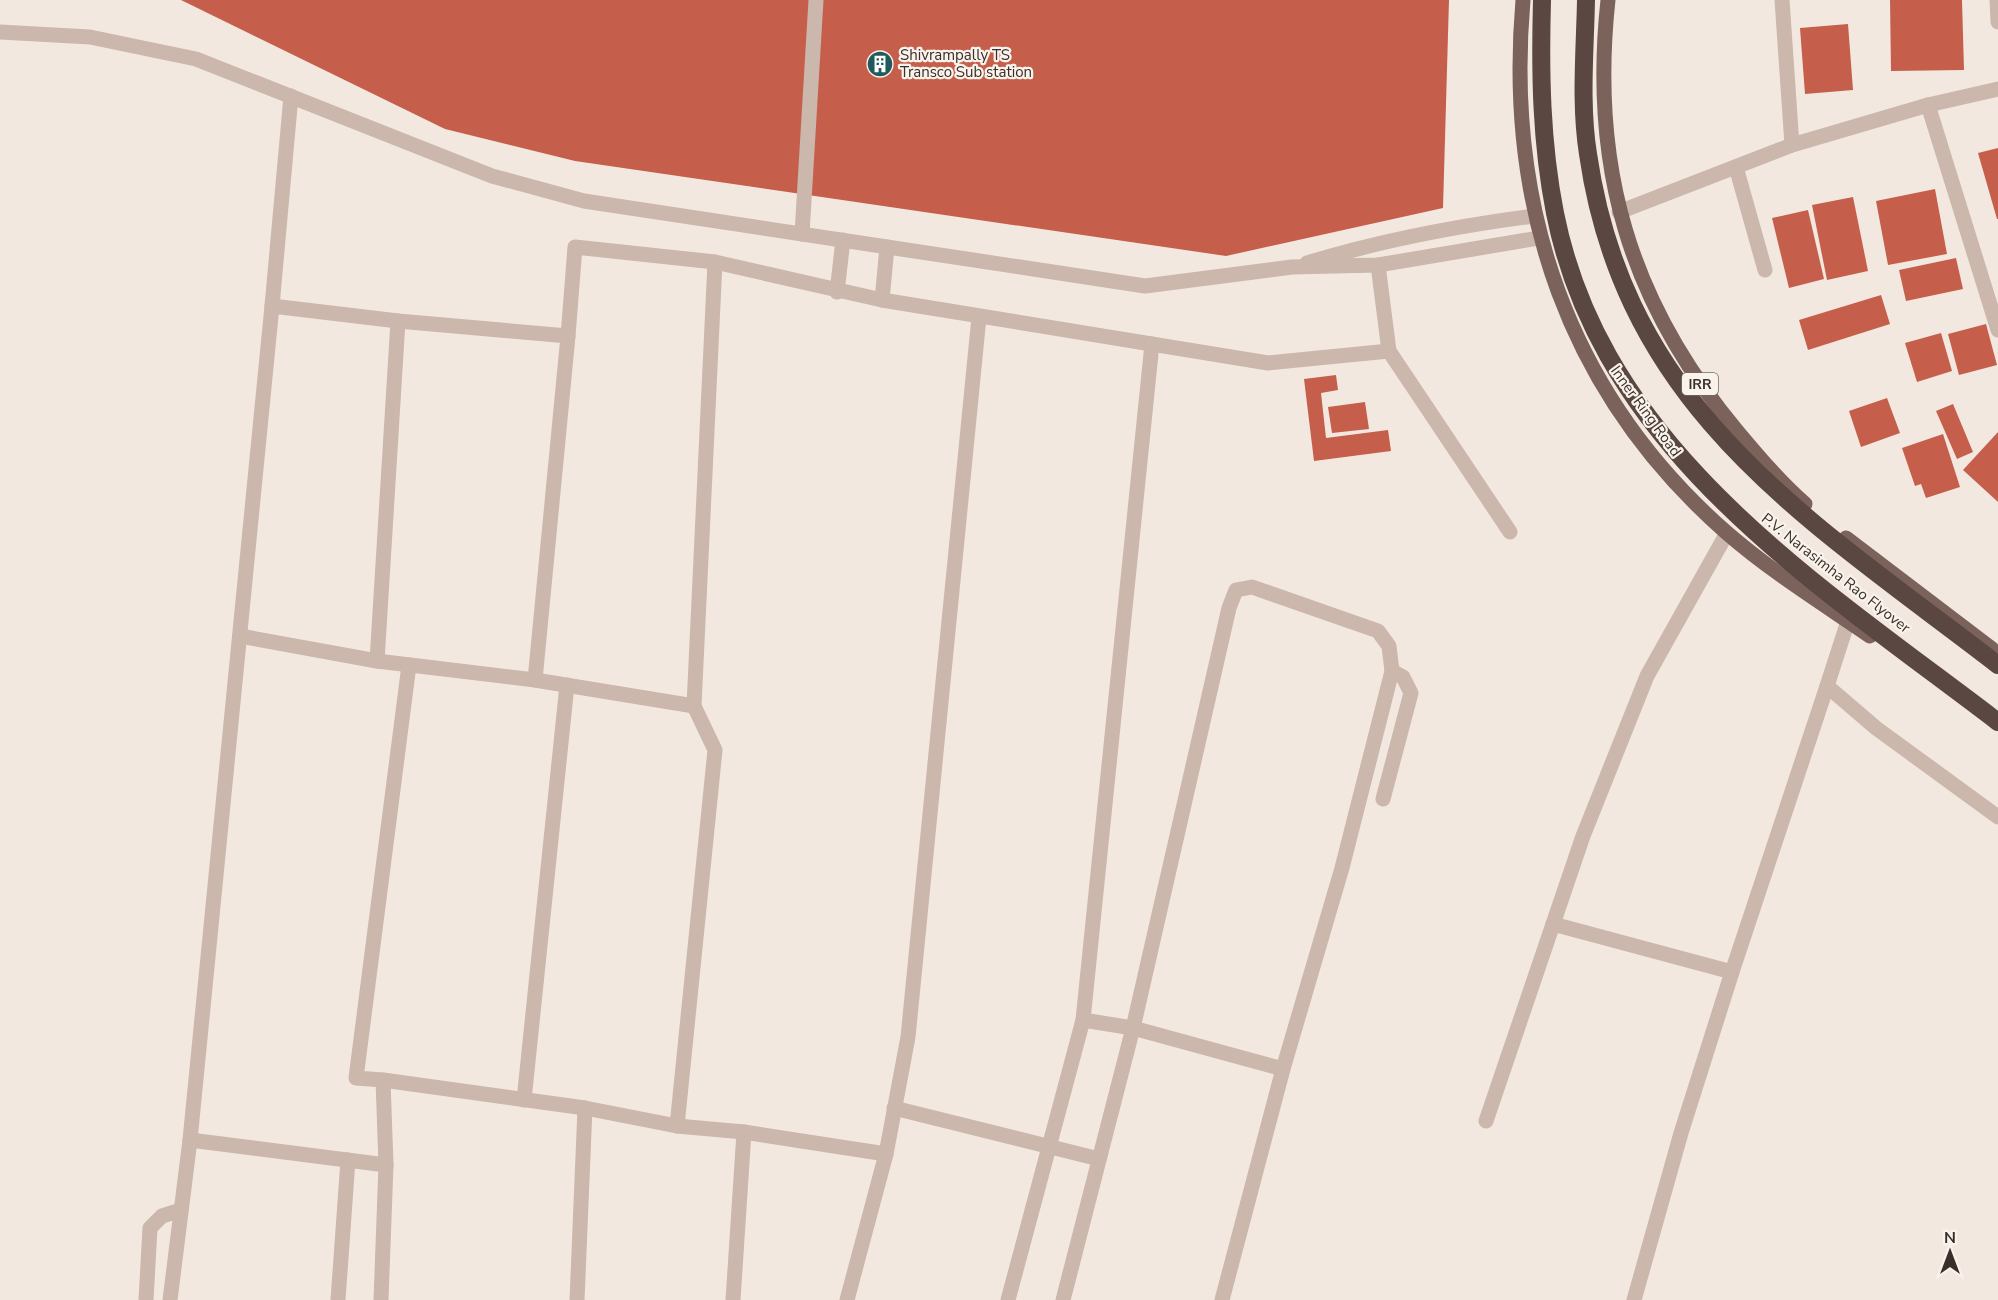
<svg xmlns="http://www.w3.org/2000/svg" width="1998" height="1300" viewBox="0 0 1998 1300" font-family="'Nunito Sans',sans-serif">
	<style>
		.building { fill: #c55f4b }
		.lines { fill: none; stroke-linecap: round; stroke-linejoin: round }
		.service { stroke: #cbb7ab; stroke-width: 15 }
		.minor { stroke: #cbb7ab; stroke-width: 15 }
		.tertiary { stroke: #cbb7ab; stroke-width: 15 }
		.primary { stroke: #7b635c; stroke-width: 15 }
		.motorway { stroke: #5a4741; stroke-width: 18 }
		.labels { text-anchor: middle; dominant-baseline: central; stroke-width: 4.5; stroke-linejoin: round; paint-order: stroke }
		.shield { fill: #faf3ec; stroke: #736964; stroke-width: 1.5 }
		.shield-label { font-size: 14px; font-weight: bold; fill: #392e2a }
		.poi-label { font-size: 15px; fill: #392e2a; stroke: #faf3ec; text-anchor: start }
		.street-label { font-size: 15px; fill: #392e2a; stroke: #faf3ec }
	</style>
	<rect width="100%" height="100%" fill="#f3e8e0"/>
	<g class="building">
		<polygon points="181,0 1449,0 1443,208 1226,256 575,161 445,129"/>
		<polygon points="1890,0 1962,0 1964,70 1891,71"/>
		<polygon points="1848,24 1853,90 1805,94 1800,28"/>
		<polygon points="1998,148 1998,219 1997,219 1978,153"/>
		<polygon points="1935,189 1947,254 1888,265 1876,201"/>
		<polygon points="1853,197 1868,271 1827,280 1812,205"/>
		<polygon points="1808,210 1824,279 1789,288 1772,218"/>
		<polygon points="1956,258 1963,289 1906,301 1899,270"/>
		<polygon points="1881,295 1890,324 1808,350 1799,320"/>
		<polygon points="1986,324 1997,365 1959,375 1948,334"/>
		<polygon points="1941,333 1952,371 1917,382 1905,343"/>
		<polygon points="1336,375 1338,390 1321,393 1326,438 1388,430 1391,451 1314,461 1304,379"/>
		<polygon points="1887,398 1900,433 1861,447 1849,411"/>
		<polygon points="1365,402 1369,429 1332,433 1328,407"/>
		<polygon points="1953,404 1973,452 1957,459 1936,411"/>
		<polygon points="1998,432 1998,502 1963,470"/>
		<polygon points="1943,434 1960,487 1926,498 1921,484 1915,486 1902,448"/>
	</g>
	<g class="lines">
		<g class="service">
			<polyline points="1736,167 1765,270"/>
			<polyline points="802,234 816,0"/>
			<polyline points="1553,924 1732,972"/>
			<polyline points="1486,1121 1583,836 1647,676 1727,533"/>
			<polyline points="1634,1300 1681,1133 1732,972 1827,686"/>
		</g>
		<g class="minor">
			<polyline points="1782,0 1792,145"/>
			<polyline points="1997,0 1998,22"/>
			<polyline points="1928,105 1998,330"/>
			<polyline points="1619,212 1792,145 1928,105 1998,89"/>
			<polyline points="1378,265 1389,351 1510,532"/>
			<polyline points="837,292 843,240"/>
			<polyline points="882,300 887,247"/>
			<polyline points="272,306 291,96"/>
			<polyline points="1848,621 1827,686 1876,728 1998,817"/>
			<polyline points="240,636 377,661 535,680 694,706"/>
			<polyline points="377,661 398,321"/>
			<polyline points="535,680 568,336"/>
			<polyline points="1383,799 1411,693 1403,677 1392,671"/>
			<polyline points="1083,1020 1133,1028 1283,1069"/>
			<polyline points="383,1080 356,1078 409,665"/>
			<polyline points="524,1100 567,685"/>
			<polyline points="894,1108 1099,1159"/>
			<polyline points="677,1126 715,750 694,706 715,262"/>
			<polyline points="190,1140 386,1165"/>
			<polyline points="146,1300 150,1228 162,1216 181,1210"/>
			<polyline points="170,1300 190,1140 272,306 398,321 568,336 575,247 715,262 882,300 1268,363 1389,351"/>
			<polyline points="338,1300 348,1160"/>
			<polyline points="381,1300 386,1165 383,1080 585,1108 677,1126 744,1132 886,1154"/>
			<polyline points="577,1300 585,1108"/>
			<polyline points="733,1300 744,1132"/>
			<polyline points="847,1300 886,1154 908,1037 979,317"/>
			<polyline points="1008,1300 1083,1020 1152,344"/>
			<polyline points="1063,1300 1133,1028 1229,608 1236,590 1252,587 1378,631 1389,646 1392,671 1342,868 1283,1069 1222,1300"/>
		</g>
		<g class="tertiary">
			<polyline points="0,32 90,37 196,59 492,176 584,201 1145,286 1292,267 1378,265 1539,238"/>
			<path d="M1307,263C1382,240 1457,226 1534,216"/>
		</g>
		<g class="primary">
			<path d="M1523,0C1505,208 1568,394 1727,533C1772,572 1822,603 1870,636"/>
			<path d="M1608,0C1590,166 1629,302 1737,431C1758,456 1780,482 1805,504"/>
			<polyline points="1846,538 1992,649"/>
		</g>
		<g class="motorway">
			<path d="M1542,0C1540,72 1541,142 1555,213C1602,451 1819,585 1998,722"/>
			<path d="M1586,0C1585,51 1580,104 1588,154C1625,411 1810,520 1998,665"/>
		</g>
	</g>
	<defs>
		<symbol id="building-disc" viewBox="-11 -11 22 22"><circle r="9.5" fill="#205b5a" stroke="#faf3ec"/><path d="M-4-6H4V6H1V3H-1V6H-4ZM-2.5-4.3h1.7v1.8h-1.7ZM.8-4.3h1.7v1.8H.8ZM-2.5-1h1.7V.8h-1.7ZM.8-1h1.7V.8H.8Z" fill="#fff"/></symbol>
	</defs>
	<g fill-rule="evenodd">
		<use href="#building-disc" x="865" y="49" width="30" height="30"/>
	</g>
	<g class="labels">
		<rect class="shield" x="1682" y="373" width="36" height="22" rx="4.5"/>
		<g class="shield-label">
			<text x="1700" y="384">IRR</text>
		</g>
		<g class="poi-label">
			<text x="900" y="55">Shivrampally TS<tspan x="900" dy="17">Transco Sub station</tspan></text>
		</g>
		<g class="street-label">
			<text transform="translate(1646 411) rotate(54)">Inner Ring Road</text>
			<text transform="translate(1836 573) rotate(38)">P.V. Narasimha Rao Flyover</text>
		</g>
	</g>
	<g transform="translate(1950 1252)" stroke="#faf3ec" stroke-width="4.5" paint-order="stroke">
	<path d="M0-4.5L10 22L0 15L-10 22Z" fill="#392e2a"/>
	<text y="-9" font-size="16" font-weight="bold" text-anchor="middle" fill="#392e2a">N</text>
	</g>
</svg>
